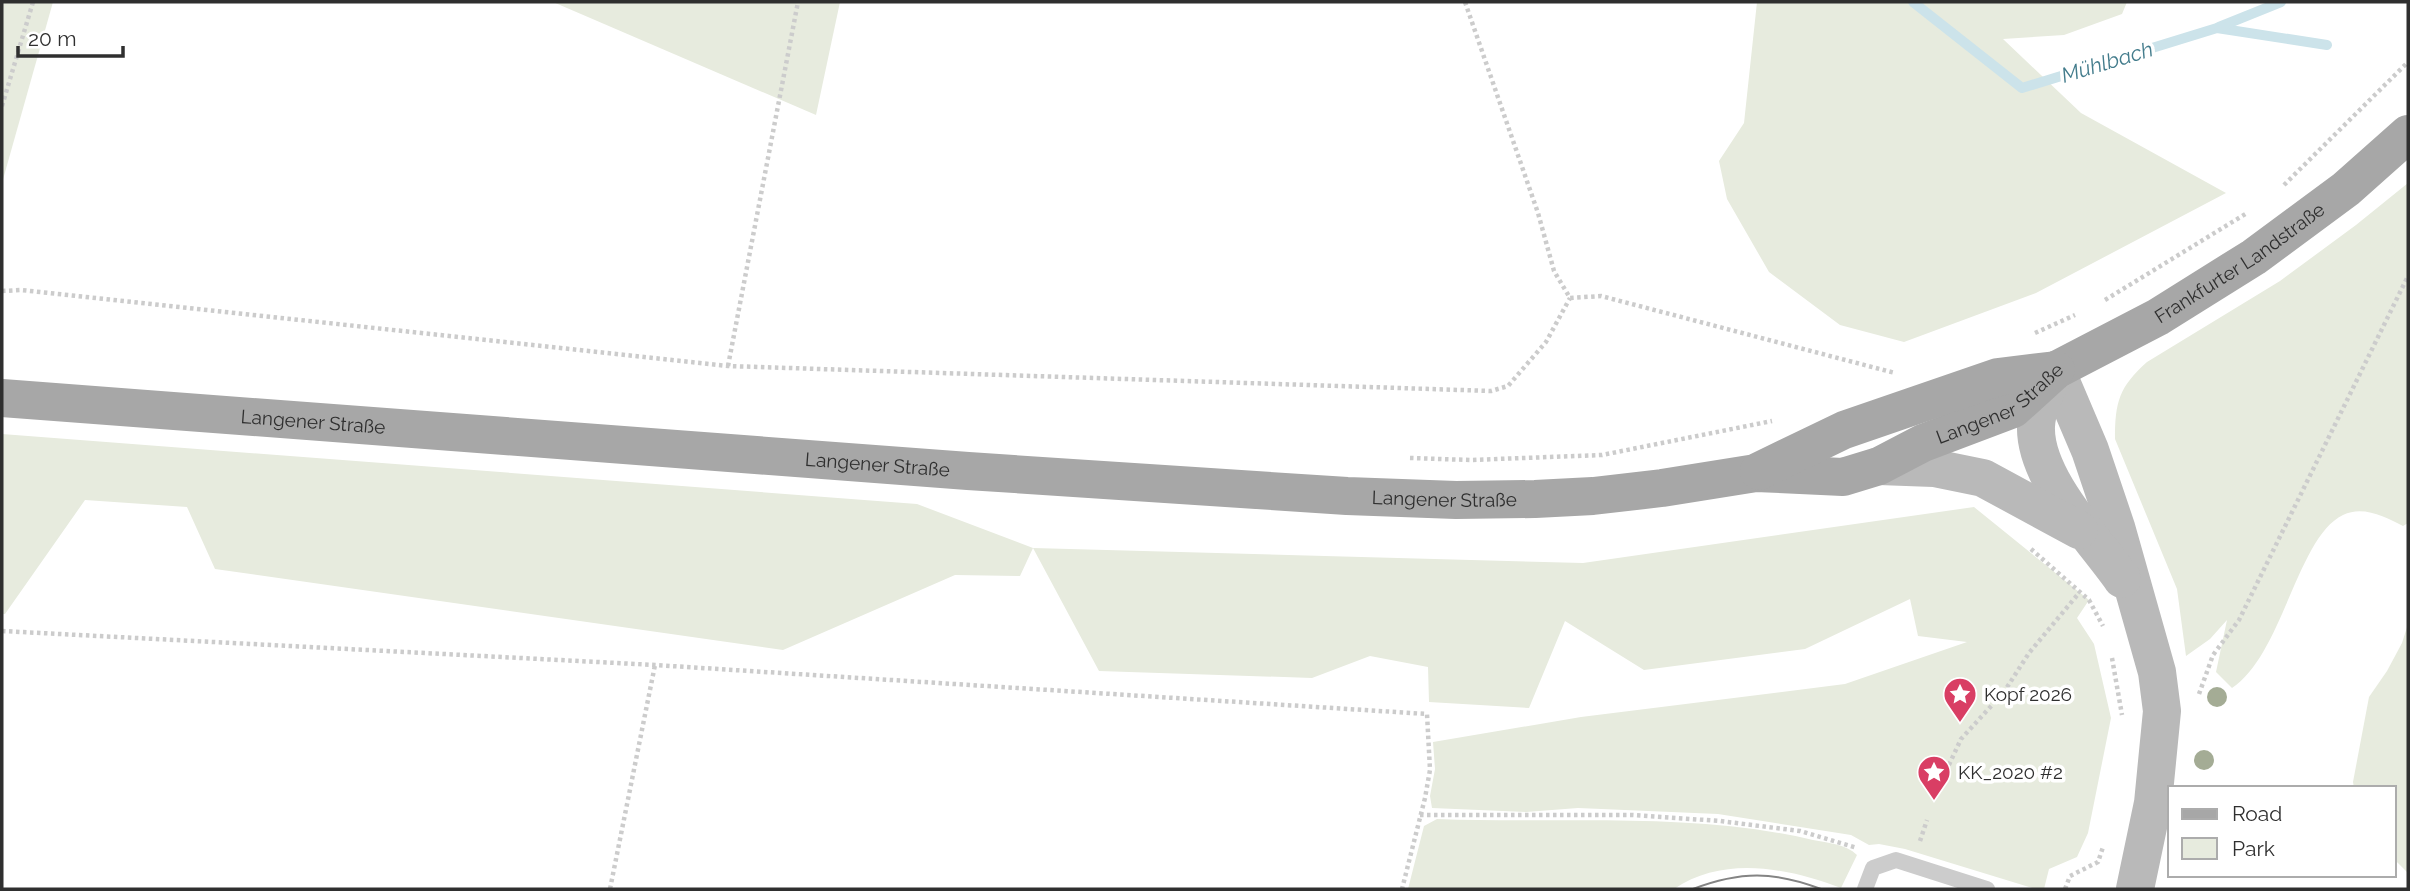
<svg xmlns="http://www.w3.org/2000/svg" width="2410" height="891" viewBox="0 0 2410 891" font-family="Raleway,sans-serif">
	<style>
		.green { fill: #e7ebde }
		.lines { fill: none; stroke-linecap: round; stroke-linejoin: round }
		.stream { stroke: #cce3ea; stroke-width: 10 }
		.path { stroke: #ccc; stroke-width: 4.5; stroke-dasharray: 3.5 3.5; stroke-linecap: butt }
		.lane { stroke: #ccc; stroke-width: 16 }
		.secondary { stroke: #b9b9b9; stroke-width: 38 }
		.primary { stroke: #a7a7a7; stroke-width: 38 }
		.tram { stroke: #848484; stroke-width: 2 }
		.tree { fill: #a4ac95 }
		.labels { text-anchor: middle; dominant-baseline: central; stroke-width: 7; stroke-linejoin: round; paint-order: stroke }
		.street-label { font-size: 19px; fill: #2f2f2f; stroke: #fff }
		.poi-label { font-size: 19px; fill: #2f2f2f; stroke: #fff; text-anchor: start }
		.water-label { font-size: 21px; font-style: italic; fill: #437c8c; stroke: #fff }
	</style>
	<rect width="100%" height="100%" fill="#fff"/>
	<g class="green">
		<polygon points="2,2 53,2 2,183"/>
		<polygon points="553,2 840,2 816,115"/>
		<polygon points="1757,2 2127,2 2122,14 2064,35 2003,39 2081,113 2226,193 2036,293 1904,342 1840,325 1769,272 1727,199 1719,161 1744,123"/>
		<path d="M2408,183V523L2403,526C2386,517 2363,505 2343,515C2297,537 2283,654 2232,688L2216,672L2227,620L2210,639L2186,656L2177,589L2115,439C2115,402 2119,387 2147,362L2280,281L2356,225Z"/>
		<polygon points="2,434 917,504 1033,548 1583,563 1974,507 2089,600 2077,618 2094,644 2111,718 2088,833 2077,857 2049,869 2044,889 2036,889 1905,849 1879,844 1869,845 1851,835 1718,814 1578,808 1526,812 1432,808 1430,796 1435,769 1433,742 1581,717 1845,684 1967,642 1918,636 1910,599 1805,649 1644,670 1565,621 1529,708 1429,702 1428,667 1370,656 1312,678 1099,671 1033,548 1020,576 955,575 783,650 215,569 187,507 85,500 5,614 2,614"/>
		<polygon points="2408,624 2408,873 2394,859 2394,788 2354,788 2353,782 2369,697 2387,671 2402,643"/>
		<path d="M1437,819C1562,824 1690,811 1813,840C1828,843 1846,844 1857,855L1841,888C1788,868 1724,855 1674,889H1408L1424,826Z"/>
	</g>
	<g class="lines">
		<g class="stream">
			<polyline points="1913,2 2022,88 2217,28 2327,45"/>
			<polyline points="2219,27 2281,2"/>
		</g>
		<g class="path">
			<polyline points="1465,2 1538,213 1554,271 1570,298 1601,296 1895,373"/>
			<polyline points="2,106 33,2"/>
			<polyline points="2284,185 2408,62"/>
			<polyline points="2,291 21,290 728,366 1491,391 1508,386 1546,342 1570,298"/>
			<polyline points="2105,300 2247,213"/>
			<polyline points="2035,333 2075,315"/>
			<polyline points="728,366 798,2"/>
			<polyline points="1410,458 1471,460 1602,455 1772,421"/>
			<polyline points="2031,549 2089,600 2103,626"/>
			<polyline points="2,631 655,665 1427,714 1430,770 1425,798 1402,889"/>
			<polyline points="2112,658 2122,715"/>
			<polyline points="2199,694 2213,655 2239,620 2408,276"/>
			<polyline points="1940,784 1961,739 2004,692 2029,653 2079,593"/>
			<polyline points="1420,815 1632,815 1720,821 1800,831 1857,848"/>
			<polyline points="1920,841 1927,820"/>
			<polyline points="610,889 655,665"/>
			<polyline points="2065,889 2070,876 2098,862 2103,847"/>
		</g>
		<polyline class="lane" points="1865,889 1873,868 1896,860 1987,889"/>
		<g class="secondary">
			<polyline points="2056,370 2090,450 2116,527 2157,672 2162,711 2153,803 2135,889"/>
			<path d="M2056,370C2048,387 2037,405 2036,426C2034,478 2094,539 2122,579"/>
			<polyline points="1879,466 1934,468 1983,478 2079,530"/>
		</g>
		<g class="primary">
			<path id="s1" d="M2,398L968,471L1347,496L1456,500L1535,499L1593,496L1662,488L1756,473L1843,477L1879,466L1923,443L2013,409L2056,370L2158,317L2254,257L2346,189L2408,134"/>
			<polyline points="1759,471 1844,430 1998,377 2056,370"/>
		</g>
		<path class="tram" d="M1693,889C1740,871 1774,871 1821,889"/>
	</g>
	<g class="tree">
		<circle cx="2217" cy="697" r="10"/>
		<circle cx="2204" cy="760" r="10"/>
	</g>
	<defs>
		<symbol id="sight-pin" viewBox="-11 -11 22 30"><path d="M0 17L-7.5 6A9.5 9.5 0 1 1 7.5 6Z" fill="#d93e64" stroke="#fff"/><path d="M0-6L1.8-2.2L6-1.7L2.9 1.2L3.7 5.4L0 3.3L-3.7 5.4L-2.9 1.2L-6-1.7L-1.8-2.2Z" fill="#fff"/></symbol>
	</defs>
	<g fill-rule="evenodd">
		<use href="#sight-pin" x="1941" y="675" width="38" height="52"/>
		<use href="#sight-pin" x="1915" y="753" width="38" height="52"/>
	</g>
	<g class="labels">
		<g class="street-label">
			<text stroke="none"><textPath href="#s1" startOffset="2301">Frankfurter Landstraße</textPath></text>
			<text stroke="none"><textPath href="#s1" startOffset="2021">Langener Straße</textPath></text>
			<text stroke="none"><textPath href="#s1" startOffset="312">Langener Straße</textPath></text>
			<text stroke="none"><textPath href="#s1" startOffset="878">Langener Straße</textPath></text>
			<text stroke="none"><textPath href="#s1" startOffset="1446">Langener Straße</textPath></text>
		</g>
		<g class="poi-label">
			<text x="1984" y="694">Kopf 2026</text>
			<text x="1958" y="772">KK_2020 #2</text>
		</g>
		<g class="water-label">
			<text transform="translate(2107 62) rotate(-17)">Mühlbach</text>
		</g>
	</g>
	<rect width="2410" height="891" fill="none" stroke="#2f2f2f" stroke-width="7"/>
	<rect x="2168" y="786" width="228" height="91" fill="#ffffff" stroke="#acacac" stroke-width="2"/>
	<rect x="2182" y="809" width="35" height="10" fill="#a7a7a7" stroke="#acacac" stroke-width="2"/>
	<text x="2232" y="821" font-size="21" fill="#2f2f2f">Road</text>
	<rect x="2182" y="838" width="35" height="21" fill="#e7ebde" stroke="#acacac" stroke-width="2"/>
	<text x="2232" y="856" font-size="21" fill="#2f2f2f">Park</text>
	<path d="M18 46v10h105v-10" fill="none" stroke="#2f2f2f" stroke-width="3.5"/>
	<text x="28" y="46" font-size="21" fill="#2f2f2f" stroke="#ffffff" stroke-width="5" paint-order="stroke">20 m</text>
</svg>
